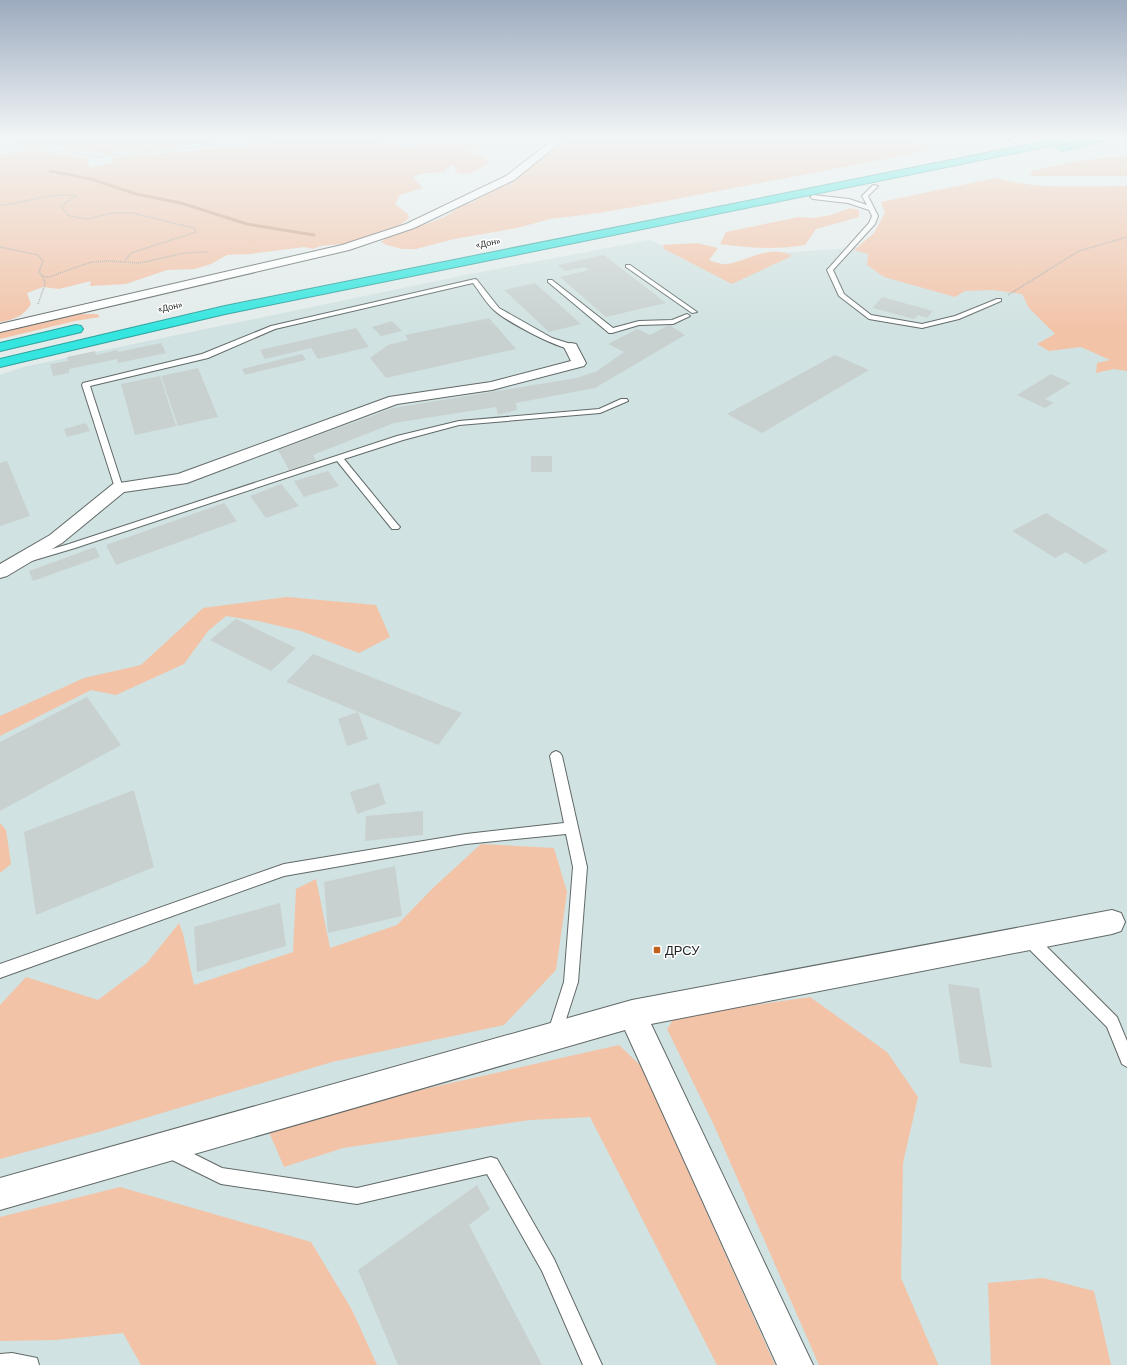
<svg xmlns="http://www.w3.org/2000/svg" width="1127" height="1365" viewBox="0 0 1127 1365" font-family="'Work Sans',sans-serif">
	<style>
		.built { fill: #d0e2e1 }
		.green { fill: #f3c3a8 }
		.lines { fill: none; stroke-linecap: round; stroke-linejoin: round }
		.stream { stroke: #ce9d82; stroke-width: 3 }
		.building { fill: #c8d1d0 }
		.lane-casing { stroke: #616968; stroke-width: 2 }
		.street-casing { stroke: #616968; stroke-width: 2 }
		.highway-casing { stroke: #2da19d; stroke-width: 2 }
		.path { stroke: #a5acab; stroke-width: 1.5; stroke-dasharray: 1 1; stroke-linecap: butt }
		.lane { fill: #fff; fill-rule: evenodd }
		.street { fill: #fff; fill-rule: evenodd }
		.highway { fill: #34e6df; fill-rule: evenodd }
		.path-bridge { stroke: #a5acab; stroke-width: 1.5; stroke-dasharray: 1 1; stroke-linecap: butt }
		.poi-dot { fill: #c1611d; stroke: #fff; stroke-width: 1.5 }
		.labels { text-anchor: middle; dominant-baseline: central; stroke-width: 3; stroke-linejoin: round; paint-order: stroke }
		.far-street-label { font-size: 9px; fill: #1f2222; stroke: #fff }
		.near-poi-label { font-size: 13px; fill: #1f2222; stroke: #fff; text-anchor: start }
	</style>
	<rect width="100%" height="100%" fill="#e3eceb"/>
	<polygon class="built" points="650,240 726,276 778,253 866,247 1034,286 1127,354 1127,1365 0,1365 0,375 23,367 470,274"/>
	<g class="green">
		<polygon points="34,138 259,138 220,142 214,142 211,145 198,144 148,151 116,151 105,155 101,154 101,152 76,151 64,148 67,146 24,146 11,145 12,143"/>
		<path d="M296,138H341L395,143L402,148C428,142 457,141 483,146L466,151L478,155L490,162C481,169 466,178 455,171V167L452,165L447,168L444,172C434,174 420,170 413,178L423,188L400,195L395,204L408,214L409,218L397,228L353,243L320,246L313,249L304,247L250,254L227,255L211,264L195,269L167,270L126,284L90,286L91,281L59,289L43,287L27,293L31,304C24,316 13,320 0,322V154L36,150L86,158L88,161V165L91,168L112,163L114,158L119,157L247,146L253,143Z"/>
		<path d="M568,138H895L935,147L929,150L891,158L650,204L599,213L550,219L517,228L454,239L416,249H402L387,245L381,242C401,226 443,226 462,204L470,203L514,180L547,154L568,141Z"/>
		<polygon points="1127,156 1127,176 1031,176 1031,171 1078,161"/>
		<path d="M995,178C1038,190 1083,186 1127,186V371L1114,369L1096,373L1097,363L1110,360L1081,347L1049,351L1037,344L1055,334L1029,308L1022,294L992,290L965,291L955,297L884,277L867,265L868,254L854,250L874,233L885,213L881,202Z"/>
		<path d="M850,208L859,210V217L816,229L805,245C777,250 748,248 720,244L726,232L799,217L813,218L831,215Z"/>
		<path d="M697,243L718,248L709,260C715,262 722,265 728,264C748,260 772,244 792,256L732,284L664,249L663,245Z"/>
		<polygon points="71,314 97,314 100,317 75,321 0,339 0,330 63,318"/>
		<polygon points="287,597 376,605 390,637 359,653 301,631 258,621 226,616 208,631 184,664 116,695 91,690 0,736 0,716 84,678 141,665 203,608"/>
		<polygon points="0,823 6,830 11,864 0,873"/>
		<polygon points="481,844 554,848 567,892 556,970 504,1025 332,1062 102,1131 0,1159 0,1005 26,977 98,1000 147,963 179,923 183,934 194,985 293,952 296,889 316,879 330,948 397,925 434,887"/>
		<polygon points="810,997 887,1052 918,1097 903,1163 901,1278 938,1364 939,1365 819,1365 713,1123 667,1029 675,1017"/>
		<polygon points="619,1045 641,1066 775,1365 717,1365 590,1117 530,1120 343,1148 284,1167 269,1132 336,1109"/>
		<polygon points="120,1187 311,1242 352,1310 377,1365 141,1365 123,1333 56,1340 0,1341 0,1217"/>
		<polygon points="1043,1278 1094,1291 1111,1365 991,1365 988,1283"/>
	</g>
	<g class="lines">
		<polyline class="stream" points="50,171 91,179 136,194 181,203 247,224 314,235"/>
	</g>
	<g class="building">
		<polygon points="604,255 666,303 606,317 560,277 589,270 585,267 565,271 558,265"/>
		<polygon points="535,283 581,324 549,332 504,290"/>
		<polygon points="882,297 933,311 927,318 918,315 914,319 873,308"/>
		<polygon points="489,318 516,349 386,378 370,358 388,345 408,340 405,335"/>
		<polygon points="392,321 402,331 381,336 372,327"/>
		<polygon points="669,325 685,335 595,388 516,403 517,410 498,415 496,407 394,423 313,455 316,461 289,470 278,450 393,408 577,378 597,371 624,352 608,344 637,329 650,335"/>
		<polygon points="356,328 369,347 318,359 311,348 265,359 260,350"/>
		<polygon points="161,343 166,353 118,363 117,359 69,369 69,373 53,376 50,364 68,361 67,357 95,351 96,355 117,350 118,352"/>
		<polygon points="302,354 306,360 245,375 242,369"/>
		<polygon points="835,355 869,370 762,433 727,414"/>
		<polygon points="198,368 218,417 178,426 161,376"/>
		<polygon points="1051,374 1071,383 1045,399 1054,403 1045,408 1017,395"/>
		<polygon points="160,376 176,426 135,435 121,384"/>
		<polygon points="86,423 90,431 67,437 64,429"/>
		<rect x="531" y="456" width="21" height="16"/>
		<polygon points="7,461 30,516 0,526 0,463"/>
		<polygon points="328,471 339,486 304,497 294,481"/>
		<polygon points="281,484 299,506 266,518 250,496"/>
		<polygon points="224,503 237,521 116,565 106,545"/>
		<polygon points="1046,513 1108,551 1085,564 1066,552 1055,558 1012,531"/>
		<polygon points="95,547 100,557 33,581 29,571"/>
		<polygon points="236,619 296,648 271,671 210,640"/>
		<polygon points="313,654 462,713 438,745 286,682"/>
		<polygon points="87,697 121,745 0,811 0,742"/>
		<polygon points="358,712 368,739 347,746 338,719"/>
		<polygon points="379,783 386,804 357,814 350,792"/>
		<polygon points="134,790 154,867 36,915 24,832"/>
		<polygon points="423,811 423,835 365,841 366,816"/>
		<polygon points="395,866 402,916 328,933 324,882"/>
		<polygon points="280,903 286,946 197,972 194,927"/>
		<polygon points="948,984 979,988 992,1068 960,1063"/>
		<polygon points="477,1185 490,1209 469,1225 542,1365 398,1365 358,1270"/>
	</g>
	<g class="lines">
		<defs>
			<g id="lane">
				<polygon points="873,185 878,186 868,196 878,216 875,224 833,270 844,294 871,315 922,324 955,316 997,299 1001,299 1001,301 959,319 922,328 869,319 839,296 827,270 869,223 872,216 869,210 848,203 813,199 810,197 813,195 849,199 867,205 862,196"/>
				<polygon points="626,265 630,265 697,312 692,313 626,267"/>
				<path d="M475,279L477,280L499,308L552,338L574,345V349C561,351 504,320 494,310C486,303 480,292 473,283L275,329L208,358L90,386L123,488L119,491L115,488L82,385L83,383L202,354L271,326Z"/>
				<polygon points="548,280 552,280 613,328 639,321 672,320 687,314 690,316 673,324 639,325 612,333 609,333 548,282"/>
				<polygon points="621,399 627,399 628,401 600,413 459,425 403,440 344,459 398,525 400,527 398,529 392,529 337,461 75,548 28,562 23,559 25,557 69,544 397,436 459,421 599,409"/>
				<polygon points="556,751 560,753 562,756 587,867 578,982 561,1035 559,1040 554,1042 549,1040 547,1035 564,982 573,867 566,834 466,844 284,876 0,978 0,964 284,864 466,834 564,823 550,756 552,753"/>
				<polygon points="1029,933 1034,934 1117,1017 1127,1041 1127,1067 1122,1064 1107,1027 1024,944 1022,939 1024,934"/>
				<polygon points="170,1142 222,1168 357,1188 491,1157 497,1159 554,1259 602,1365 583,1365 542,1271 487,1174 357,1204 221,1184 164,1156 162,1150 164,1144"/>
				<polygon points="12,1353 37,1358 39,1365 0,1365 0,1354"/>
			</g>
			<g id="street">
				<polygon points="555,138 566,138 514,180 414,228 349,250 0,332 0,324 342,245 406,224 506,176"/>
				<polygon points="1011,138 1021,138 1017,142 1014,143 1009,140"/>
				<polygon points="571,343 576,344 586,363 584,366 492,390 397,404 187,483 124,492 62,543 7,576 0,578 0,564 50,535 113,484 178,474 389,397 491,382 571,361 564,347 566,344"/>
				<polygon points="1112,910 1121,913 1125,922 1121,931 1112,934 651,1024 813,1365 777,1365 625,1030 0,1210 0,1178 632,1000"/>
			</g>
			<g id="highway">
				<polygon points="1061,138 1080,138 1075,141 225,314 0,367 0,359 225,306"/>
				<polygon points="1093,138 1110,138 1108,140 1062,151 1057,148 1058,146"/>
				<polygon points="76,325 81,326 83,329 81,332 0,351 0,343"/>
			</g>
		</defs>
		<use href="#lane" class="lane-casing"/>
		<use href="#street" class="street-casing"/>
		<use href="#highway" class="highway-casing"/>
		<g class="path">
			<polyline points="365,138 450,141 537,139"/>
			<polyline points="0,149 42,148 100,157 287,138"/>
			<path d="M0,205C26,203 51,192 76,196L61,206L69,216L87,219L113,213H132L194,228L196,232L131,253L125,261"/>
			<polyline points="0,247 38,255 43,261 39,272 42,276 49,277 91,262 109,261 140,263 185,253 208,252"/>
			<polyline points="1008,295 1079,251 1127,237"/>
			<polyline points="38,304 45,284 43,276"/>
		</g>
		<use href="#lane" class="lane"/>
		<use href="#street" class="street"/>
		<use href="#highway" class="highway"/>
		<polyline class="path-bridge" points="1102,138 1118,143"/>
	</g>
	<linearGradient id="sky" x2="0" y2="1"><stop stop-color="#9dabbf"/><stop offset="0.42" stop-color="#f2f6f6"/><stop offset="1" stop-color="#f2f6f6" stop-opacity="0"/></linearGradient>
	<rect width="1127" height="329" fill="url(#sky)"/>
	<rect class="poi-dot" x="653" y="946" width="8" height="8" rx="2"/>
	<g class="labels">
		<g class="far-street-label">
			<text transform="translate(488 243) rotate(-11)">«Дон»</text>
			<text transform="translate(170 307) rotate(-12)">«Дон»</text>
		</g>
		<g class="near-poi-label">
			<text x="665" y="950">ДРСУ</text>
		</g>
	</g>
</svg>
